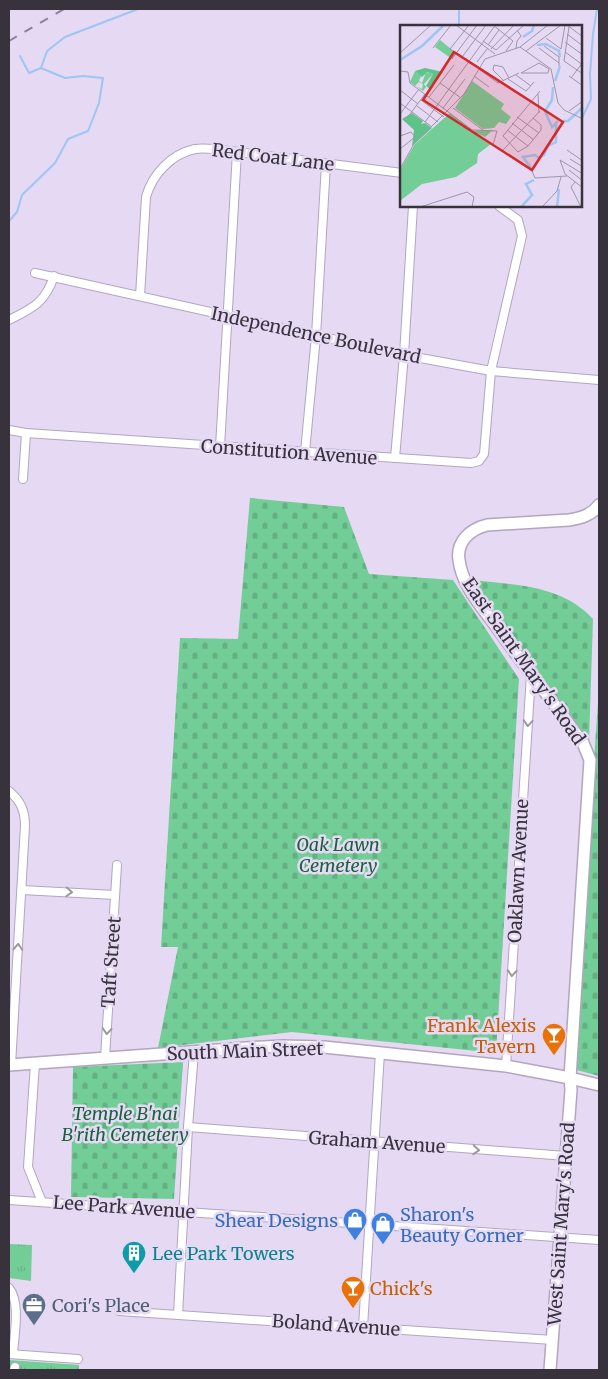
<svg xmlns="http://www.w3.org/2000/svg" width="608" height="1379" viewBox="0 0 608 1379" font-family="Merriweather,serif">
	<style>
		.cemetery { fill: url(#cemetery-stones) }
		.park { fill: url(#park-tufts) }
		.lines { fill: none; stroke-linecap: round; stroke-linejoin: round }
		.stream { stroke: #9ec6f3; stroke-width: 2 }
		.street-casing { stroke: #b2a6bf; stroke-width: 10 }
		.secondary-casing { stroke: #b2a6bf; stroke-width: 14 }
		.street { stroke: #fff; stroke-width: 8 }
		.secondary { stroke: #fff; stroke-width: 11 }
		.rail { stroke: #8c8395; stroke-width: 2; stroke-dasharray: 9 9; stroke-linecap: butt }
		.oneway { stroke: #9b989e }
		.labels { text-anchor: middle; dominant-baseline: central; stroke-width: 5; stroke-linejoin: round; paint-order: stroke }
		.street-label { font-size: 18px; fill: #37323c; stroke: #e5d9f3 }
		.park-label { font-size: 18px; font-style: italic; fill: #19623d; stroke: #e5d9f3 }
		.food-label { font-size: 18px; fill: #c56008; stroke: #e5d9f3; text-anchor: end }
		.shop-label { font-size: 18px; fill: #366cbe; stroke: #e5d9f3; text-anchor: start }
		.culture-label { font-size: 18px; fill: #0d838f; stroke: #e5d9f3; text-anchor: start }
		.service-label { font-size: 18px; fill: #4e5e75; stroke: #e5d9f3; text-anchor: start }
		.inset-river { fill: none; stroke: #9ec6f3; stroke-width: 2.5 }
		.inset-road { fill: none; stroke: #9f96aa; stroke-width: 1 }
		.view { fill: #d62828; fill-opacity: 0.15; stroke: #d62828; stroke-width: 2.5 }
		.inset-edge { fill: none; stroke: #37323c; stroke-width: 2.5 }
	</style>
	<defs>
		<pattern id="cemetery-stones" width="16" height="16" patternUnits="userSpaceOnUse" patternTransform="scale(1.25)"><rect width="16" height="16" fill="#73cd97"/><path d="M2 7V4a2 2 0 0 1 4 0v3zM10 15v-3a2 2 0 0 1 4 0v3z" fill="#64b083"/></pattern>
		<pattern id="park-tufts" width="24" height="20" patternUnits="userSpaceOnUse" patternTransform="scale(1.25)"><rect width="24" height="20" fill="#73cd97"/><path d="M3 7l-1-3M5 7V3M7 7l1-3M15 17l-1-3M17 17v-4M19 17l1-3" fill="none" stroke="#64b083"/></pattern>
	</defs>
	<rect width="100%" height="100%" fill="#e5d9f3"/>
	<g class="cemetery">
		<polygon points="250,498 344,507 369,574 453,580 519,679 496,1053 292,1032 158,1048 178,947 161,947 180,638 238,639"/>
		<path d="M473,580C516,585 562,585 593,619L589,742L518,646Z"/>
		<polygon points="599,687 599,1076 573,1069"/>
		<polygon points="183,1062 174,1199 71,1197 73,1067"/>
	</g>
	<g class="park">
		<polygon points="9,1244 32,1245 31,1281 9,1278"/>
		<polygon points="9,1360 79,1365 79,1370 9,1370"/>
	</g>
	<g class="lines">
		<g class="stream">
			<polyline points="459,9 459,26"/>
			<polyline points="20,56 29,73 41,68"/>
			<polyline points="41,68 47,51 65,37 138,9"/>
			<polyline points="582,118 591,99 590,74 593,34 597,9"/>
			<polyline points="9,221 17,212 22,195 55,163 68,139 88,131 99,103 103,78 83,76 65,78 41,68"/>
		</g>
		<defs>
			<g id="street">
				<polyline points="35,273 404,355 491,371 599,380"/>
				<path d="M140,296L146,197C152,175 171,154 195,149C202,148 209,149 215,149L402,173"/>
				<path d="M9,320C33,308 45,303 54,276"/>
				<polyline points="9,430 26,433 471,463 479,461 484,454 491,371 522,236 518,220 499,206"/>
				<polyline points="220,447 237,152"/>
				<polyline points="305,452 316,336 326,164"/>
				<polyline points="395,458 404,355 413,206"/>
				<polyline points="23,479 26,433"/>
				<path d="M9,791C21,801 25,811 25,826L11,1065"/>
				<polyline points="22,890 115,895"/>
				<polyline points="105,1058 117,865"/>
				<polyline points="35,1063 28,1167 42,1202"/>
				<polyline points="506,1066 531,675"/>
				<polyline points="188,1127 566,1156"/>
				<polyline points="9,1200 599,1240"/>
				<path d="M9,1288C21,1302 14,1336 13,1354"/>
				<polyline points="119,1311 553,1340"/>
				<polyline points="178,1315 188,1127 194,1052"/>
				<polyline points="363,1327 380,1053"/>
				<polyline points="9,1354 78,1359"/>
				<polyline points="14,1370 15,1367"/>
			</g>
			<g id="secondary">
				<polyline points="9,1065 246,1048 283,1046 324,1047 506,1066 570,1078 599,1085"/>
				<path d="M550,1370L571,1090L570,1078L590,760L583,743L573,730C549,696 522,663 498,629C483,608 462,586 459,560C456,541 471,529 487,525L569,520C581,518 592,515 599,505"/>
			</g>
		</defs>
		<use href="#street" class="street-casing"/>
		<use href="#secondary" class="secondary-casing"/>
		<use href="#street" class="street"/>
		<use href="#secondary" class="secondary"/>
		<polyline class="rail" points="9,41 64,9"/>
	</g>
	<defs><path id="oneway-chevron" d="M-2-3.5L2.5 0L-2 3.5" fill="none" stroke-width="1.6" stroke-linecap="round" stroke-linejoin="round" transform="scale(1.25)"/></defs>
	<g class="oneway">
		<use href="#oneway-chevron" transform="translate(528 723) rotate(94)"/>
		<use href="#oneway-chevron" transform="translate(69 892) rotate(3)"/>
		<use href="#oneway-chevron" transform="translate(18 947) rotate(-87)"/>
		<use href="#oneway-chevron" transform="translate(512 973) rotate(94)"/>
		<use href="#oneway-chevron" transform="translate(107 1031) rotate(94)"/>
		<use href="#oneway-chevron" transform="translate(476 1150) rotate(4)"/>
	</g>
	<defs>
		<symbol id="bar-pin" viewBox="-11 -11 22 30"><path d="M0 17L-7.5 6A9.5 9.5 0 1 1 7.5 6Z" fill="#e8710a" stroke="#e5d9f3"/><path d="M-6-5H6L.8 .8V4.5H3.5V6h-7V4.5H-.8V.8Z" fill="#fff"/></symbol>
		<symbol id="shop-pin" viewBox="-11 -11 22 30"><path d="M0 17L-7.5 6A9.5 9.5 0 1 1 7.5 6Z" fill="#3f7fe0" stroke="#e5d9f3"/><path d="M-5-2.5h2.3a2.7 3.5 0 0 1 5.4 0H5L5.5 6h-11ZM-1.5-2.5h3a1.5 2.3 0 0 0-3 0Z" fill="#fff"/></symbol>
		<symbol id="building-pin" viewBox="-11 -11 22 30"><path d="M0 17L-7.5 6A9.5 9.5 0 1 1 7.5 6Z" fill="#0f9aa8" stroke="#e5d9f3"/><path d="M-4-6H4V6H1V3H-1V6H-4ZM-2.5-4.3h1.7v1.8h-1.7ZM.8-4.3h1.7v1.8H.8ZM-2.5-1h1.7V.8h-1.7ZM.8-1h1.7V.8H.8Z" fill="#fff"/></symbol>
		<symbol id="office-pin" viewBox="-11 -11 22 30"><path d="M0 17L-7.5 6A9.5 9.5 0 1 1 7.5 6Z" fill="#5c6f8a" stroke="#e5d9f3"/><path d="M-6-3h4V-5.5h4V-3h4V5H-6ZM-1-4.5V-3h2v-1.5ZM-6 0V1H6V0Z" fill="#fff"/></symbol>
	</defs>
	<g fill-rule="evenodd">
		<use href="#bar-pin" x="540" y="1021" width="28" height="38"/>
		<use href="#shop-pin" x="341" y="1206" width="28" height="38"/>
		<use href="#shop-pin" x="369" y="1210" width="28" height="38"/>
		<use href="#building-pin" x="120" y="1239" width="28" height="38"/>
		<use href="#bar-pin" x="339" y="1274" width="28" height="38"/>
		<use href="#office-pin" x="20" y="1291" width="28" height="38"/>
	</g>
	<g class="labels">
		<g class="street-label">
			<text transform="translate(273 157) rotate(7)">Red Coat Lane</text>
			<text transform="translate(316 335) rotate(12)">Independence Boulevard</text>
			<text transform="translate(289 452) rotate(4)">Constitution Avenue</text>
			<text transform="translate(524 661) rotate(55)">East Saint Mary's Road</text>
			<text transform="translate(518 871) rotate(-87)">Oaklawn Avenue</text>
			<text transform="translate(111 962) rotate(-86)">Taft Street</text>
			<text transform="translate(245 1051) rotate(-2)">South Main Street</text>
			<text transform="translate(377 1142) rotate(4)">Graham Avenue</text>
			<text transform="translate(124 1207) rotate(4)">Lee Park Avenue</text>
			<text transform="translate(561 1224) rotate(-86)">West Saint Mary's Road</text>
			<text transform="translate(336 1325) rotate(4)">Boland Avenue</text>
		</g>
		<g class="park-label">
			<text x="338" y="844">Oak Lawn<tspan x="338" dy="21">Cemetery</tspan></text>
			<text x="125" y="1113">Temple B'nai<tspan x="125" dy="21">B'rith Cemetery</tspan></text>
		</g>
		<g class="food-label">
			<text x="536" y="1025">Frank Alexis<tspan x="536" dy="21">Tavern</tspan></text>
			<text x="370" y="1288" text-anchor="start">Chick's</text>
		</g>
		<g class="shop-label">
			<text x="400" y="1214">Sharon's<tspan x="400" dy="21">Beauty Corner</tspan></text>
			<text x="338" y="1220" text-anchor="end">Shear Designs</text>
		</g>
		<g class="culture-label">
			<text x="152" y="1253">Lee Park Towers</text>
		</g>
		<g class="service-label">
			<text x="52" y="1305">Cori's Place</text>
		</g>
	</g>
	<g transform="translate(400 25)">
		<rect width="182" height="182" fill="#e5d9f3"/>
		<path d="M15,46L21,51L19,56L22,58L26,47L33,49L24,59L26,62L23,66L16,61L22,64L23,59L19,57L15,61L10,57Z" fill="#73cd97"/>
		<path d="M25,43L43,47L30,64L26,61L33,49L27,47L22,52L15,46ZM12,88L23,96L21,99L25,98L32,103L12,121L14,105L2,94Z" fill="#5ec389"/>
		<path d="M72,56L104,79L101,84L111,92L106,99L99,97L94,103L83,104L55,83ZM50,88L74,106L93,105L85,112L77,108L91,119L78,129L77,138L56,152L22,159L0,176V145L15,119Z" fill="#73cd97"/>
		<path d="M40,15L56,28L52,34L35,22Z" fill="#73cd97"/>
		<path class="inset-river" d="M123,12L132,6L134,0M137,20L146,19L159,26L160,32M0,35L22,21L44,0M155,56L160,41M153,62L152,75L145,86L152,102L158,96M163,96H168L183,82M131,143L123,132L135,130L139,133L144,130L148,121L156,117V98M121,182L132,170L126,159L134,155M157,182L159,164"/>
		<path class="inset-road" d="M56,0L95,29M93,0L113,16L106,26M167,0L183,12M169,2L164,36L183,49M167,9L183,21M146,13L161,24M83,16L96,25L124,0M165,17L183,30M88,20L99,5M144,21L159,32V41M120,22L151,44L158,78L164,85L183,94M33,23L51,0M139,23L159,38M91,24L114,0M116,24L117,16L121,11L117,5M161,24L165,0M126,26L161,0M165,27L183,40M0,28L31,0M55,28L50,24L69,0M56,29L62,32L86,0M52,34L77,0M77,37L87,24M139,38L149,44L148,48H121ZM79,44L98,58L119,48M0,46L8,47L10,58L72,105L97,106L93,120L132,146L135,153L167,151M116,50L131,61M74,51L89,62M169,51L183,61M171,53L183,37M108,54L126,66L134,57M104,56L93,45L94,40L103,42L109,53M40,58L61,73M0,65L18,79M138,69L139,88M29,72L54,40M21,75L44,92M0,78L32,102M17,81L38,97M43,83L65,54M53,83L83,105M169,86L183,76M0,89L19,64M117,92L139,108M7,93L25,69M133,93L141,100V105L128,121L118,127L103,111L140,66M25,97L94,2M112,98L134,115M107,105L128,121M0,111L11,107L15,112L0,124M167,125L183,136M102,126L140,86M170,134L183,142M160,135L165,149L183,163M160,135L183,149M0,144L14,119L64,69L85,34L120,22L148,0M169,145L183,156M175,157L171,162L181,182M20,182L67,167L74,172L72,182M142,182L157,166L161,152"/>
		<path class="view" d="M54,27L163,97L132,145L23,75Z"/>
		<rect width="182" height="182" class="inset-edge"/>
	</g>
	<rect width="608" height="1379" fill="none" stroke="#37323c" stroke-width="20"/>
</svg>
